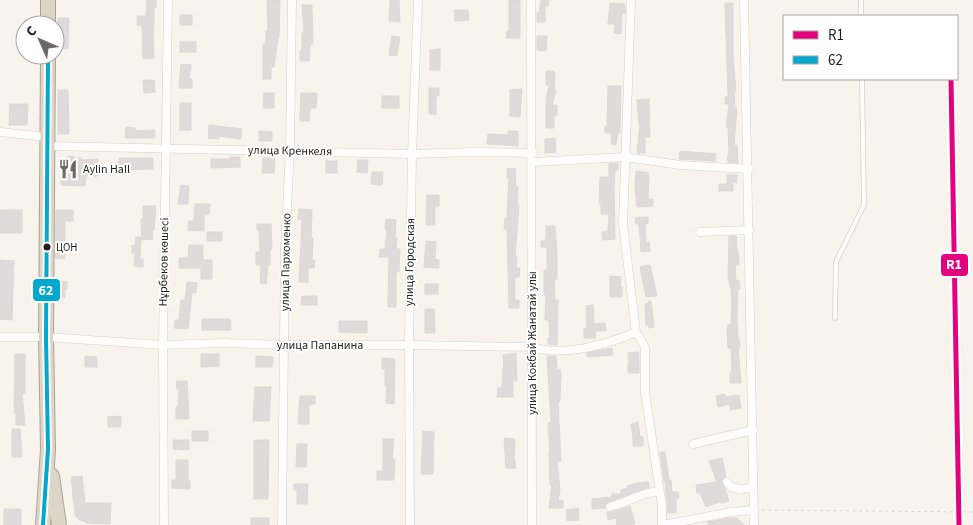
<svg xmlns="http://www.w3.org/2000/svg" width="973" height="525" viewBox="0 0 973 525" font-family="'Source Sans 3',sans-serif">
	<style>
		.building { fill: #e0dbda; stroke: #dcd8d7 }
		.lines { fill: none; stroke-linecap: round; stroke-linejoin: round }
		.lane-casing { stroke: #d4d0cb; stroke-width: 5.5 }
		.street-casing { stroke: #d4d0cb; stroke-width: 9 }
		.highway-casing { stroke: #ada495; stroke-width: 16 }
		.path { stroke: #d3d2d0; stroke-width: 1; stroke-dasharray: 2.5 4; stroke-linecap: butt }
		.lane { stroke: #fefdfc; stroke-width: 4 }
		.street { stroke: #fefdfc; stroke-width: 8 }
		.highway { stroke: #dcd5c8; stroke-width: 14 }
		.bus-1-casing { stroke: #fff; stroke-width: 8 }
		.bus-1 { stroke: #00a9ce; stroke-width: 4 }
		.rail-1-casing { stroke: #fff; stroke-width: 9 }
		.rail-1 { stroke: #e5007d; stroke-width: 5 }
		.bus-dot { fill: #221e1a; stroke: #fff; stroke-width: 2 }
		.labels { text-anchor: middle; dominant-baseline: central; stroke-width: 4; stroke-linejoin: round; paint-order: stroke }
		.bus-label { font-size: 11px; fill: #221e1a; stroke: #fff; text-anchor: start }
		.street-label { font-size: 12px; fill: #221e1a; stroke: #fff }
		.poi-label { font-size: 12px; fill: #221e1a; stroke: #fff; text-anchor: start }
		.line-badge { stroke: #fff; stroke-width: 2 }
		.badge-label { font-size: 14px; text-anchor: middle; font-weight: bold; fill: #fff }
	</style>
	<rect width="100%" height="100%" fill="#f8f3ec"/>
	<g class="building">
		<polygon points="147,0 156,0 156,7 154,7 154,25 153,25 154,58 143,59 142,25 137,25 137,16 146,16"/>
		<polygon points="267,0 280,0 279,37 278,37 274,67 271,67 271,79 263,79 263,44 266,44 266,31 268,31"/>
		<polygon points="390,0 399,0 400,22 389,21"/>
		<polygon points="509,0 520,0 520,38 506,38 507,31 509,31"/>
		<polygon points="541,0 549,0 548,6 545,6 545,22 537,22 537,13 539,13"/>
		<polygon points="610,3 625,4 625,13 622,13 621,34 614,33 615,24 608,24"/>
		<polygon points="725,3 733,3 733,56 736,92 734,92 735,108 737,108 734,146 737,145 738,163 728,162 727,156 729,156 728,127 726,127 729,104 725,104 725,97 728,97"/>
		<polygon points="302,5 312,5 313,44 310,44 309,61 300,61 300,51 302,51 302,33 304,33"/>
		<polygon points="454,10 468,10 469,20 455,21"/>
		<rect x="180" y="15" width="12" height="10"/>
		<polygon points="58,18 69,18 68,49 58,48"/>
		<polygon points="392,36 400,37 397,56 389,55"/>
		<polygon points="537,36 547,36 546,51 537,50"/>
		<rect x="180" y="42" width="16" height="10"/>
		<polygon points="440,49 440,70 430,70 430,50"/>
		<polygon points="181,64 191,65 189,79 192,79 192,88 179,88"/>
		<polygon points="546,71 553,71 555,73 554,90 556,90 552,105 557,105 557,115 554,115 554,128 546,128 546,100 549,85 546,85"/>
		<polygon points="143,80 154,80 155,92 144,93"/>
		<polygon points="608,86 621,86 620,133 618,133 616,145 611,144 612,133 605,133 605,126 607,126"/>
		<polygon points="429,88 439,88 439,96 436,96 436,114 429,114"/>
		<polygon points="522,89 520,117 510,116 510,90"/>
		<polygon points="58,90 68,90 69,134 58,134"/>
		<polygon points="264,93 274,93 274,108 263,108"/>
		<polygon points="301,93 317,93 316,108 310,108 309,121 300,121"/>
		<rect x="382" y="96" width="17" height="12"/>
		<polygon points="649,99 650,137 645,137 645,153 637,153 640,124 639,124 637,100"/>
		<rect x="180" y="103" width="11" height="27"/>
		<polygon points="10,104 28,104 27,125 9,125"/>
		<polygon points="209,125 242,129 241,139 219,136 219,139 208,138"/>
		<polygon points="126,127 135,128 135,131 155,130 155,138 125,138"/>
		<polygon points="259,131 272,132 272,141 259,141"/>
		<polygon points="508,131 518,131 518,146 487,144 488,134 508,135"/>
		<polygon points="555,138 556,152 545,153 545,139"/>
		<polygon points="680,151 716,154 715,161 679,159"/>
		<polygon points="68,156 81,158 81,160 98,159 98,176 86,176 85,186 61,185 61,164"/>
		<polygon points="230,157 240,157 240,167 211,168 211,159 230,159"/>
		<polygon points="119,158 153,158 153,169 118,170"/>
		<polygon points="263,158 275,158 274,173 262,173"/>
		<polygon points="358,160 368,160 367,173 357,172"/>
		<rect x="326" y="161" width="11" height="12"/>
		<polygon points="618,163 618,170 615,170 614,187 615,239 603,240 602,232 608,231 609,214 601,214 601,204 599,204 600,177 609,177 609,164"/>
		<polygon points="515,168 516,187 518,187 517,205 519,205 515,256 517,257 516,268 520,268 519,277 515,277 515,300 519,300 519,308 509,308 507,229 504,229 505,218 507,219 509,178 507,178 507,169"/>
		<polygon points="636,171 649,173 648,199 653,199 653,206 637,207 635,187"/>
		<polygon points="372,172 383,172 382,185 371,184"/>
		<polygon points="727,175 737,175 737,183 733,182 733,191 719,191 719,184 727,184"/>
		<polygon points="181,185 189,186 188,204 178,204"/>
		<polygon points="427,195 439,195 439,206 435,206 435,225 426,225"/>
		<polygon points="195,204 210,204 209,214 204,214 204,231 188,230 189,221 194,221"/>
		<polygon points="143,206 156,206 154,230 152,230 153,239 142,240 141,219 143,219"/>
		<polygon points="299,209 312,210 311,238 313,238 312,260 315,260 314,268 308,268 308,282 299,282 302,220 298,219"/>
		<rect x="0" y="210" width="22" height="23"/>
		<polygon points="56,210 73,210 73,221 65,221 65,259 55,258"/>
		<polygon points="648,217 648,223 645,224 646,243 649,242 650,251 641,252 639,224 636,224 635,218"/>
		<polygon points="386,219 396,220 395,238 397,238 396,249 400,249 399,272 396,272 396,307 388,307 389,257 379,257 380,249 385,249 387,229 385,229"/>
		<polygon points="257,224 271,224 272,249 270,249 270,265 268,265 266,284 260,283 261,265 256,265 256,252 260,252 259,230 257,230"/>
		<polygon points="546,226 555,226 557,253 557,279 554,279 555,300 558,300 557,345 548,344 548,338 550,338 549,320 545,320 546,295 544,295 544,270 547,270 547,247 541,247 541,241 546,240"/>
		<rect x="207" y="232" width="15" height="9"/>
		<polygon points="729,236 737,236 736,243 739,258 739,265 735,265 736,281 739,280 740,289 738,289 737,317 738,338 739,338 740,348 738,348 741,383 730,383 730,373 732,373 731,348 728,348 727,325 731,325 732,303 731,289 728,277"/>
		<polygon points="136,237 141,237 140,259 143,259 143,267 134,266 135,253 132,253 132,245 135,246"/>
		<polygon points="426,241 436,242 435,259 439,260 439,268 424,267"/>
		<polygon points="189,245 203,245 203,260 212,260 212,279 201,279 201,268 179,268 179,258 188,258"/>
		<polygon points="0,260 14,261 12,320 0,319"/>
		<polygon points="650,265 657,296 646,297 640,267"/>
		<polygon points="610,276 621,277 620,287 622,287 622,297 610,297"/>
		<polygon points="58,281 67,282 67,289 65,289 65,298 56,298"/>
		<polygon points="187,282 197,283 196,293 192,292 188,329 174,328 175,320 179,320 181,300 185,300"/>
		<rect x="425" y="284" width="13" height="10"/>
		<polygon points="302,296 317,296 317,305 301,305"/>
		<polygon points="648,301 651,301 654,327 649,328 649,326 646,325 645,304 648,303"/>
		<polygon points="593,305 594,324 605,323 606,331 595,331 596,338 584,338 584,329 587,329 586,306"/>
		<polygon points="425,309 434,309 435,333 425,333"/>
		<polygon points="202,319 230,319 231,330 202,330"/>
		<polygon points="339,321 367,321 367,333 339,332"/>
		<polygon points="612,348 613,355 587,357 587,353"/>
		<polygon points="639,352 639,373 628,373 628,364 629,364 628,353"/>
		<polygon points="516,353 517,381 513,381 513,397 497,397 498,388 502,388 503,368 504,368 503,355"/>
		<polygon points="15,354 25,354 25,393 22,393 25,425 16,425 16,413 14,413"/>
		<polygon points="201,354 219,354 219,366 201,367"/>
		<polygon points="85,356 97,357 97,367 85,367"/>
		<polygon points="256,356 273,357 272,367 256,367"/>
		<polygon points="547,356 556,356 557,370 560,369 561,376 560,401 558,401 561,461 557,461 560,491 558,501 563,500 563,508 549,508 552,484 550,485 549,451 550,451 548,423 551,422"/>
		<polygon points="382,358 395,359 394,404 386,403 387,386 385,386 385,369 382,369"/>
		<polygon points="177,381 187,381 189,419 176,419 176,407 178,407 179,388 176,388"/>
		<polygon points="255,387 271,387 269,421 253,421"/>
		<polygon points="725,394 726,397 739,395 741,408 730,410 730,404 718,407 716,396"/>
		<polygon points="300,396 315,396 315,404 309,404 309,424 298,424"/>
		<polygon points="121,416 121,427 108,427 108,417"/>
		<polygon points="638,422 640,437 643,437 643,446 633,446 633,438 631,424"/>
		<polygon points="12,429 20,429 22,457 12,457"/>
		<rect x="192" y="431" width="16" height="10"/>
		<polygon points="423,431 434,432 433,474 421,474"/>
		<polygon points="504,438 515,439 514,458 516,468 506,468"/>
		<polygon points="383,439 394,439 392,459 395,459 394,480 377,480 377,471 383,471"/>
		<polygon points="173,440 189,440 189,450 173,449"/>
		<polygon points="254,440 269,440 268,499 254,499"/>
		<polygon points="297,444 307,444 306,467 296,467"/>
		<polygon points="660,452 665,452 669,480 664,481"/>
		<polygon points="722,458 726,476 722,480 722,483 725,489 729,501 721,503 721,501 706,507 700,493 697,493 696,485 717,482 709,461"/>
		<polygon points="176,460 188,460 188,481 190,481 190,489 172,488 172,480 176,480"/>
		<polygon points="82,476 85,503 111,503 110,524 86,523 86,522 79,520 75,515 71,477"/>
		<polygon points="671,480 672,492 678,492 679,498 676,498 676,513 668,513 665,481"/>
		<polygon points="648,482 649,487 608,502 606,504 605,508 592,509 592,499 612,497 612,494 621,494 621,490 628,488 627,486 637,483"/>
		<polygon points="294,484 308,484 307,504 297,504 297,490 294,490"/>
		<polygon points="630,506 635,524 617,525 616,518 608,520 607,512 612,512"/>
		<polygon points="578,508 579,520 567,521 566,510"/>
		<rect x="4" y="509" width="17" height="16"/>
		<rect x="251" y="518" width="18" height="7"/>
		<polygon points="729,518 737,518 744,525 708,525 708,522"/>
	</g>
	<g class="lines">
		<defs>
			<g id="lane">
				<polyline points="861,0 861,16"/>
				<polyline points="835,318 836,262 864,205 862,79"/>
			</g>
			<g id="street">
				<polyline points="531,0 532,525"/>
				<polyline points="631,0 623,224 636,332 645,347 645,392 662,506 662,525"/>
				<polyline points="744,0 754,525"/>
				<polyline points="0,132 46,137"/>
				<polyline points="47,146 412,154 474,152 533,153"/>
				<polyline points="533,162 625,157 680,165 749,169"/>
				<polyline points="700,232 749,230"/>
				<path d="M0,337H46L163,345L225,343L285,345H409L532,347C564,357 606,345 636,332"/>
				<polyline points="693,444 753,430"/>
				<polyline points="727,482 731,487 740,489 753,488"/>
				<path d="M610,507C627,502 641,493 659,491"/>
				<polyline points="164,525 163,345 168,0"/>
				<polyline points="282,525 285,247 290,150 292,0"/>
				<polyline points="410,525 409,345 412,154 418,0"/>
				<polyline points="663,525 731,512 754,510"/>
			</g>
			<g id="highway">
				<polyline points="48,25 48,0"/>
				<polyline points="52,476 59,525"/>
				<polyline points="43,525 48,449 46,337 48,55"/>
			</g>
		</defs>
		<use href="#lane" class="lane-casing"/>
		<use href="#street" class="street-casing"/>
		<use href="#highway" class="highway-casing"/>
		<polyline class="path" points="762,510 973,512"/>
		<use href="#lane" class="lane"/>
		<use href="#street" class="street"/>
		<use href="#highway" class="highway"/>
		<defs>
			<polyline id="bus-1" points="43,525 48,449 46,337 48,55"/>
		</defs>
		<use href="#bus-1" class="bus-1-casing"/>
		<use href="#bus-1" class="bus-1"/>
		<defs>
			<polyline id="rail-1" points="951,79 959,525"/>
		</defs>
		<use href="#rail-1" class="rail-1-casing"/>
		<use href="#rail-1" class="rail-1"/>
	</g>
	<defs>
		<symbol id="restaurant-bare" viewBox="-9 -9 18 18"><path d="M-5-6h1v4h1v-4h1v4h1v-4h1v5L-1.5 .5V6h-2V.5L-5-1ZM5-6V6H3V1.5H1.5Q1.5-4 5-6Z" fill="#6d6964" stroke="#fff" stroke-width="2.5" paint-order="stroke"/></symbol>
	</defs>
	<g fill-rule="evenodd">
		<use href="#restaurant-bare" x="54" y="155" width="28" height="28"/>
	</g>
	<circle class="bus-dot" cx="47" cy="247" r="4.5"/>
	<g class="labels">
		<g class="bus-label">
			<text x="56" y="247">ЦОН</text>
		</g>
		<g class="street-label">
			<text transform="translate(290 151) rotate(1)">улица Кренкеля</text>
			<text transform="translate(164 262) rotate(-89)">Нұрбеков көшесі</text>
			<text transform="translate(286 262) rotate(-89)">улица Пархоменко</text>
			<text transform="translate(410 262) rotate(-89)">улица Городская</text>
			<text transform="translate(532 343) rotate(-90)">улица Кокбай Жанатай улы</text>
			<text x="320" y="345">улица Папанина</text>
		</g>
		<g class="poi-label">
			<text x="83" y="169">Aylin Hall</text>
		</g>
	</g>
	<g class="line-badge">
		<rect x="940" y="253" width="29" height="24" rx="5" fill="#e5007d"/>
		<rect x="32" y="278" width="29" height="24" rx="5" fill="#00a9ce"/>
	</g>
	<g class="badge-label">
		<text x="954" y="269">R1</text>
		<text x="46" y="295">62</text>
	</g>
	<rect x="783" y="15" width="175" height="65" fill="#ffffff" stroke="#a7a5a3"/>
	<rect x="793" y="31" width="25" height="8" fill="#e5007d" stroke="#a7a5a3"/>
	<text x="828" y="40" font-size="15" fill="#221e1a">R1</text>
	<rect x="793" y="56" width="25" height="8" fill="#00a9ce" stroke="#a7a5a3"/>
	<text x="828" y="65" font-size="15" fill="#221e1a">62</text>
	<g transform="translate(40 40) rotate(315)"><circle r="24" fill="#ffffff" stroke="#a7a5a3"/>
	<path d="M0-4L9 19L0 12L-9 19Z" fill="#6d6964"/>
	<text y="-8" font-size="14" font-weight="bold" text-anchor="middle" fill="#221e1a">С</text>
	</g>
</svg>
